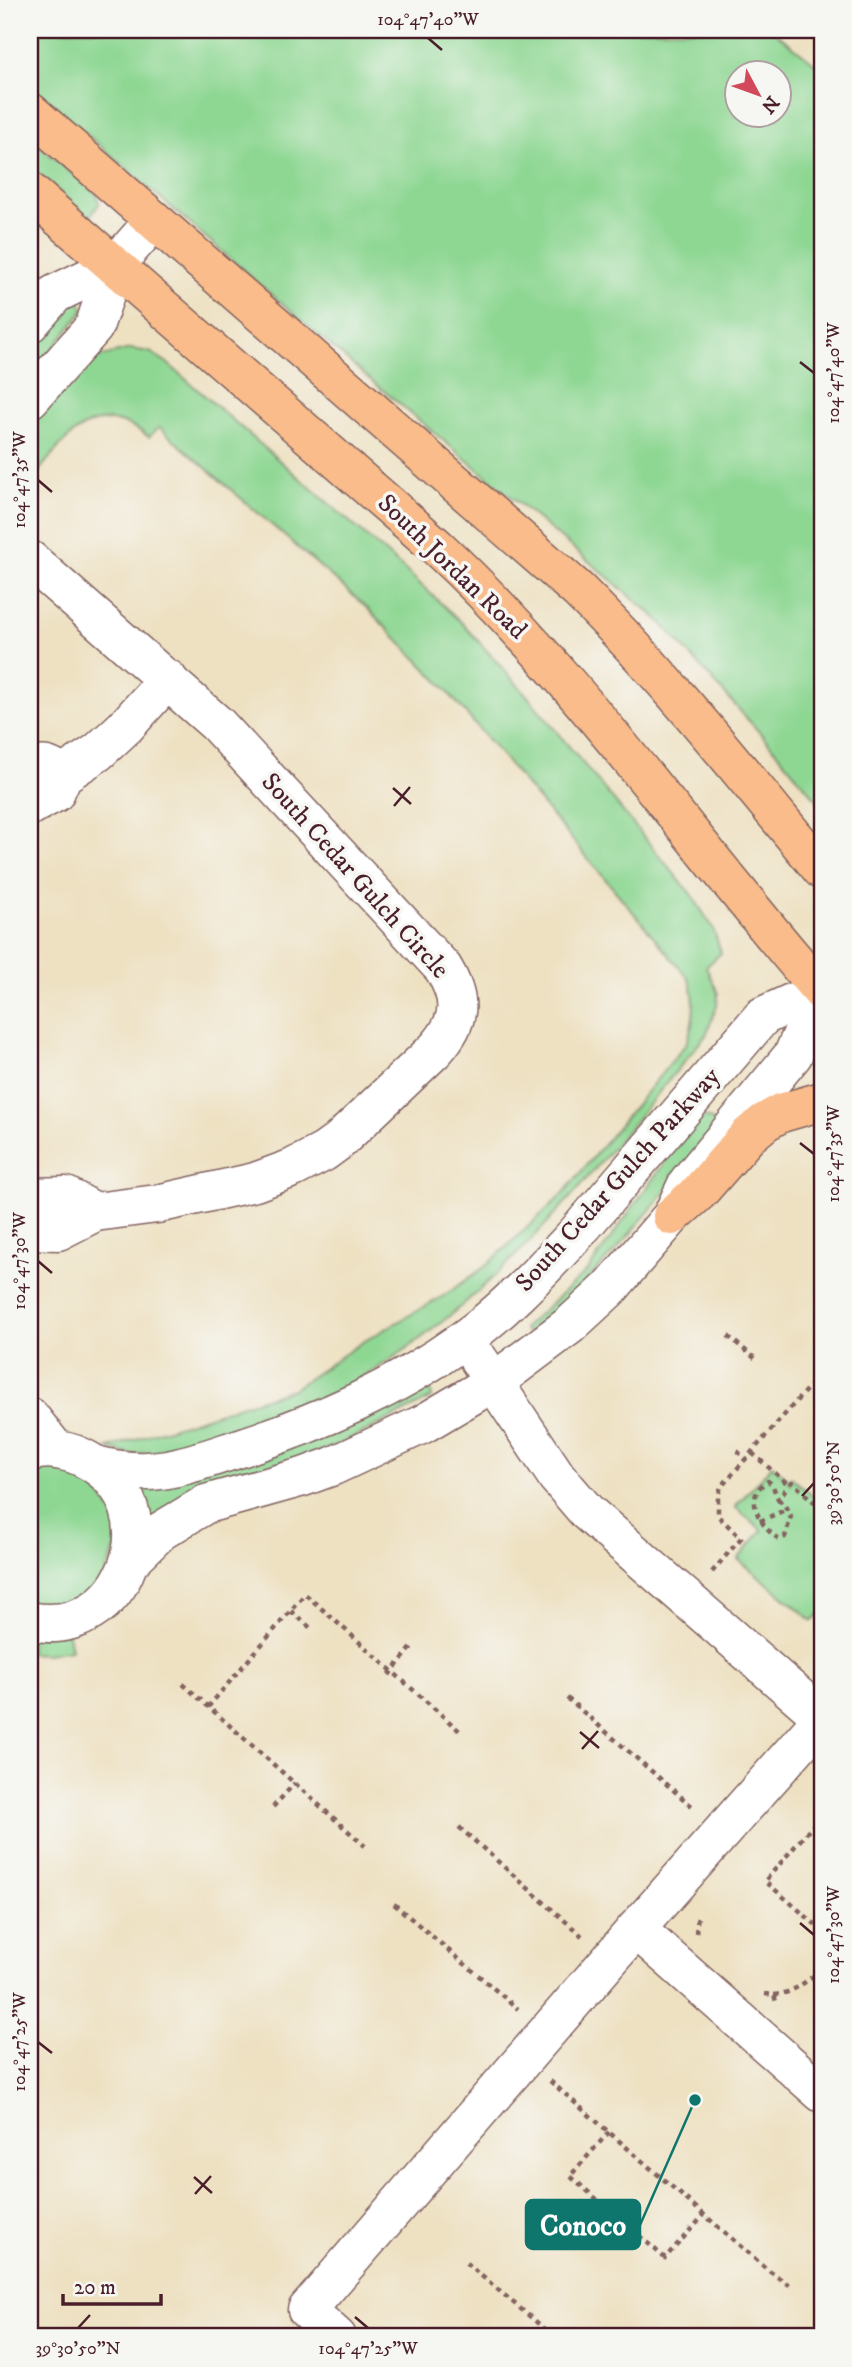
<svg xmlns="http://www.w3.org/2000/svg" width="852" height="2367" viewBox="0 0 852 2367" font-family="'IM FELL DW Pica',serif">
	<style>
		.green { fill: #8ed793; stroke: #6c7b5f; stroke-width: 2; fill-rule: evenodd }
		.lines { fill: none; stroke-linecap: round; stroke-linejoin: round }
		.minor-casing { stroke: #836360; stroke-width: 41 }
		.major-casing { stroke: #836360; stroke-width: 41 }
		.path { stroke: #836360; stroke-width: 4.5; stroke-dasharray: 5 5; stroke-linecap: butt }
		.minor { stroke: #fff; stroke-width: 38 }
		.major { stroke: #f9bc8a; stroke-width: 38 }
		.ticks { fill: none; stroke: #4a1f2b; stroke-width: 2.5 }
		.labels { text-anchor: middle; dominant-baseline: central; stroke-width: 7; stroke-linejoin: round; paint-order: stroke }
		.street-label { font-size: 26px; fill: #4a1f2b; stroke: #f6f6f2 }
		.leader { fill: none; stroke: #0f766e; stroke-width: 2.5 }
		.callout-dot { fill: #0f766e; stroke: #f6f6f2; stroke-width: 2.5 }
		.callout { fill: #0f766e; stroke: #0f766e; stroke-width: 2.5 }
		.callout-label { font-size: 28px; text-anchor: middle; font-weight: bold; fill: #fff }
		.neatline { fill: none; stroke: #4a1f2b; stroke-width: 2.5 }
		.ticks-label { font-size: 18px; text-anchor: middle; fill: #4a1f2b }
	</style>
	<rect width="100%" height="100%" fill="#f6f6f2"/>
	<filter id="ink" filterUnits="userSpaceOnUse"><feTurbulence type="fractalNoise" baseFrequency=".0143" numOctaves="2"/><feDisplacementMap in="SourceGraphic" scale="14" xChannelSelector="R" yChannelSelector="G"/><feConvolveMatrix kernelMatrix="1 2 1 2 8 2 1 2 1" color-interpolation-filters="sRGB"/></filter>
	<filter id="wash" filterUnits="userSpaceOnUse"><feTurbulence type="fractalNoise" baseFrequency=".00686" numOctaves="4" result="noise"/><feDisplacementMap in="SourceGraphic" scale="28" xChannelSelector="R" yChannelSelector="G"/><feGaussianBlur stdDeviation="1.57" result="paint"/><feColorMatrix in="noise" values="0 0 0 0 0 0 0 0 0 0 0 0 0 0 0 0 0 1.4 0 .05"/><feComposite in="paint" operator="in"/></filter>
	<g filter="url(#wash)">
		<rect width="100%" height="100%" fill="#eee1c2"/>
		<g class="green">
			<path d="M30,30H772L822,69V806L768,742L658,619L361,372L30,85ZM736,74H778V116H736Z"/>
			<polygon points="30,138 97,195 99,204 89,218 30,166"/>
			<polygon points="69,300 79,300 84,310 30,377 30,345"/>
			<path d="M130,349L150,352L166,362L404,569L462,623L524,692L691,894L713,928L721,953L706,967L718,993L717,1006L706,1035C604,1157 507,1290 368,1374C325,1400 274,1416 226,1431C198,1439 157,1456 128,1454C122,1453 114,1450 108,1448L293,1389L361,1343L445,1295L486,1266L562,1195L686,1044C694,1025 698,993 687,976L442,685L364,605L159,427L149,437C93,395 64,440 30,482V422L79,368L91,359Z"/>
			<path d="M705,1117C713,1120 716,1122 716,1131L619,1247L589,1278L530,1332H526L524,1328L589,1269L672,1152L700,1119Z"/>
			<polygon points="430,1384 432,1397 428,1400 340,1444 147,1522 129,1483"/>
			<polygon points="30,1463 86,1472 123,1530 97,1594 30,1612"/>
			<polygon points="772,1465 788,1479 791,1477 822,1504 822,1611 813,1621 738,1559 762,1530 735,1507"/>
			<polygon points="30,1633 68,1634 71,1650 47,1654 30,1653"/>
		</g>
	</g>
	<g filter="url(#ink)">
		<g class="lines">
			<defs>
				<g id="minor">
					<polyline points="30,323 55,294 115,265 154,221"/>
					<polyline points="30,399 94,327 115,265"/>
					<path d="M30,560L217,724L443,968C463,1001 461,1021 435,1050L339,1141L324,1152L293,1168L255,1182L157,1204L95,1212L58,1231L30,1230"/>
					<path d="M30,769C45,762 50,766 63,775"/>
					<polyline points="30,806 55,793 63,775 98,752 126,726 168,679"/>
					<polyline points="30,1197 66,1196 95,1212"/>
					<polyline points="479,1360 557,1477 587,1512 822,1717"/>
					<polyline points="30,1417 56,1450"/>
					<path d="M30,1452C48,1446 71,1451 87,1460C175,1507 126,1641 30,1621"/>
					<path d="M99,1466C155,1480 191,1464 243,1447C322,1421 395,1389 463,1340C504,1311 540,1272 575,1235L763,1016L820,990"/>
					<polyline points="131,1560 161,1531 206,1504 303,1477 333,1466 423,1424 494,1382 570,1325 610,1288 672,1216 688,1182 793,1055 822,988"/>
					<polyline points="636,1929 822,2093"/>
					<polyline points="337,2337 307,2310 636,1929 822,1719"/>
				</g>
				<g id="major">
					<path d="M30,112L578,590C667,678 743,775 822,870"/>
					<path d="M30,192L437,547C581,681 693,845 822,992"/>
					<polyline points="672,1216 699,1192 748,1136 765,1122 781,1113 822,1101"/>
				</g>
			</defs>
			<use href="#minor" class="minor-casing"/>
			<use href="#major" class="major-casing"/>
			<g class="path">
				<polyline points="728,1336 757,1360"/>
				<polyline points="737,1451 746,1459"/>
				<polyline points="752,1453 789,1485 792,1482 822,1509"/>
				<path d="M778,1499L785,1506L791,1516L785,1537L779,1539C761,1528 741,1496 768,1481L772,1484L778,1499L789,1485"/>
				<polyline points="760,1521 787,1509"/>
				<polyline points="712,1572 741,1538 718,1516 718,1496 721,1487 822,1372"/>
				<polyline points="291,1611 313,1630"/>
				<polyline points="389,1675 413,1646"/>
				<polyline points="183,1684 365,1846"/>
				<polyline points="567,1698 694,1808"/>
				<polyline points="208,1707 305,1594 463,1734"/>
				<polyline points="273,1807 295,1783"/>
				<polyline points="822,1815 765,1881 822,1930"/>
				<polyline points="459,1827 582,1936"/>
				<polyline points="394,1904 518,2009"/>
				<polyline points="696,1933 698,1914"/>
				<polyline points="765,1994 774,1995 777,2005"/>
				<path d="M774,1995C795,1993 805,1981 822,1970"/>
				<polyline points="550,2081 769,2271 791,2286"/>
				<polyline points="609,2132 570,2176 665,2258 704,2215"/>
				<polyline points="466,2263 552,2335"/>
			</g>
			<use href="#minor" class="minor"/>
			<use href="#major" class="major"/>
		</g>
	</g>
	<path class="ticks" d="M428,38L442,50M800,362L814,373M38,480L52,492M393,788L411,804M394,806L410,787M800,1143L814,1154M38,1261L52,1273M802,1496L814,1483M580,1732L599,1748M582,1749L598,1731M800,1923L814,1935M38,2042L52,2053M194,2177L212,2193M195,2194L211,2176M355,2317L368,2328M78,2328L90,2315"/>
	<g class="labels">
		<g class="street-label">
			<text transform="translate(452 567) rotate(44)">South Jordan Road</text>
			<text transform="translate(355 876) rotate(48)">South Cedar Gulch Circle</text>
			<text transform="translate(618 1180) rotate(-48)">South Cedar Gulch Parkway</text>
		</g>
	</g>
	<path class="leader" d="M695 2100L640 2225"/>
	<circle class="callout-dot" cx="695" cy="2100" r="7"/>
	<rect class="callout" x="526" y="2200" width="114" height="49" rx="7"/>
	<g class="callout-label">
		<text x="583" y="2235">Conoco</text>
	</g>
	<rect width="852" height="2367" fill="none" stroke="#f6f6f2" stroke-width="77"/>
	<g transform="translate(758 94) rotate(131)"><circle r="33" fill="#f6f6f2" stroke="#b1a0a2" stroke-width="2"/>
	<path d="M0-5L12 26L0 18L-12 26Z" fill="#d1495b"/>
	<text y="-10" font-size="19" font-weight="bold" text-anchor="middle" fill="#4a1f2b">N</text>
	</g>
	<path d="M63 2294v10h98v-10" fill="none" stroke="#4a1f2b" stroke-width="3.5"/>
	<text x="74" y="2294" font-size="21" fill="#4a1f2b" stroke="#f6f6f2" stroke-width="5" paint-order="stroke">20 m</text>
	<rect x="38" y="38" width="776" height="2290" class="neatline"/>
	<g class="ticks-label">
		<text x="428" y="25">104°47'40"W</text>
		<text transform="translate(833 373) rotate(-90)" y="6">104°47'40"W</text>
		<text transform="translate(19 480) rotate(-90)" y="6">104°47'35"W</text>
		<text transform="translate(833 1154) rotate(-90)" y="6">104°47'35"W</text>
		<text transform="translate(19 1261) rotate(-90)" y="6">104°47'30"W</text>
		<text transform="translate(833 1483) rotate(-90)" y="6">39°30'50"N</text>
		<text transform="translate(833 1935) rotate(-90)" y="6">104°47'30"W</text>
		<text transform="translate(19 2042) rotate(-90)" y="6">104°47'25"W</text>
		<text x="78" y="2354">39°30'50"N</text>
		<text x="368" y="2354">104°47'25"W</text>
	</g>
</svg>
